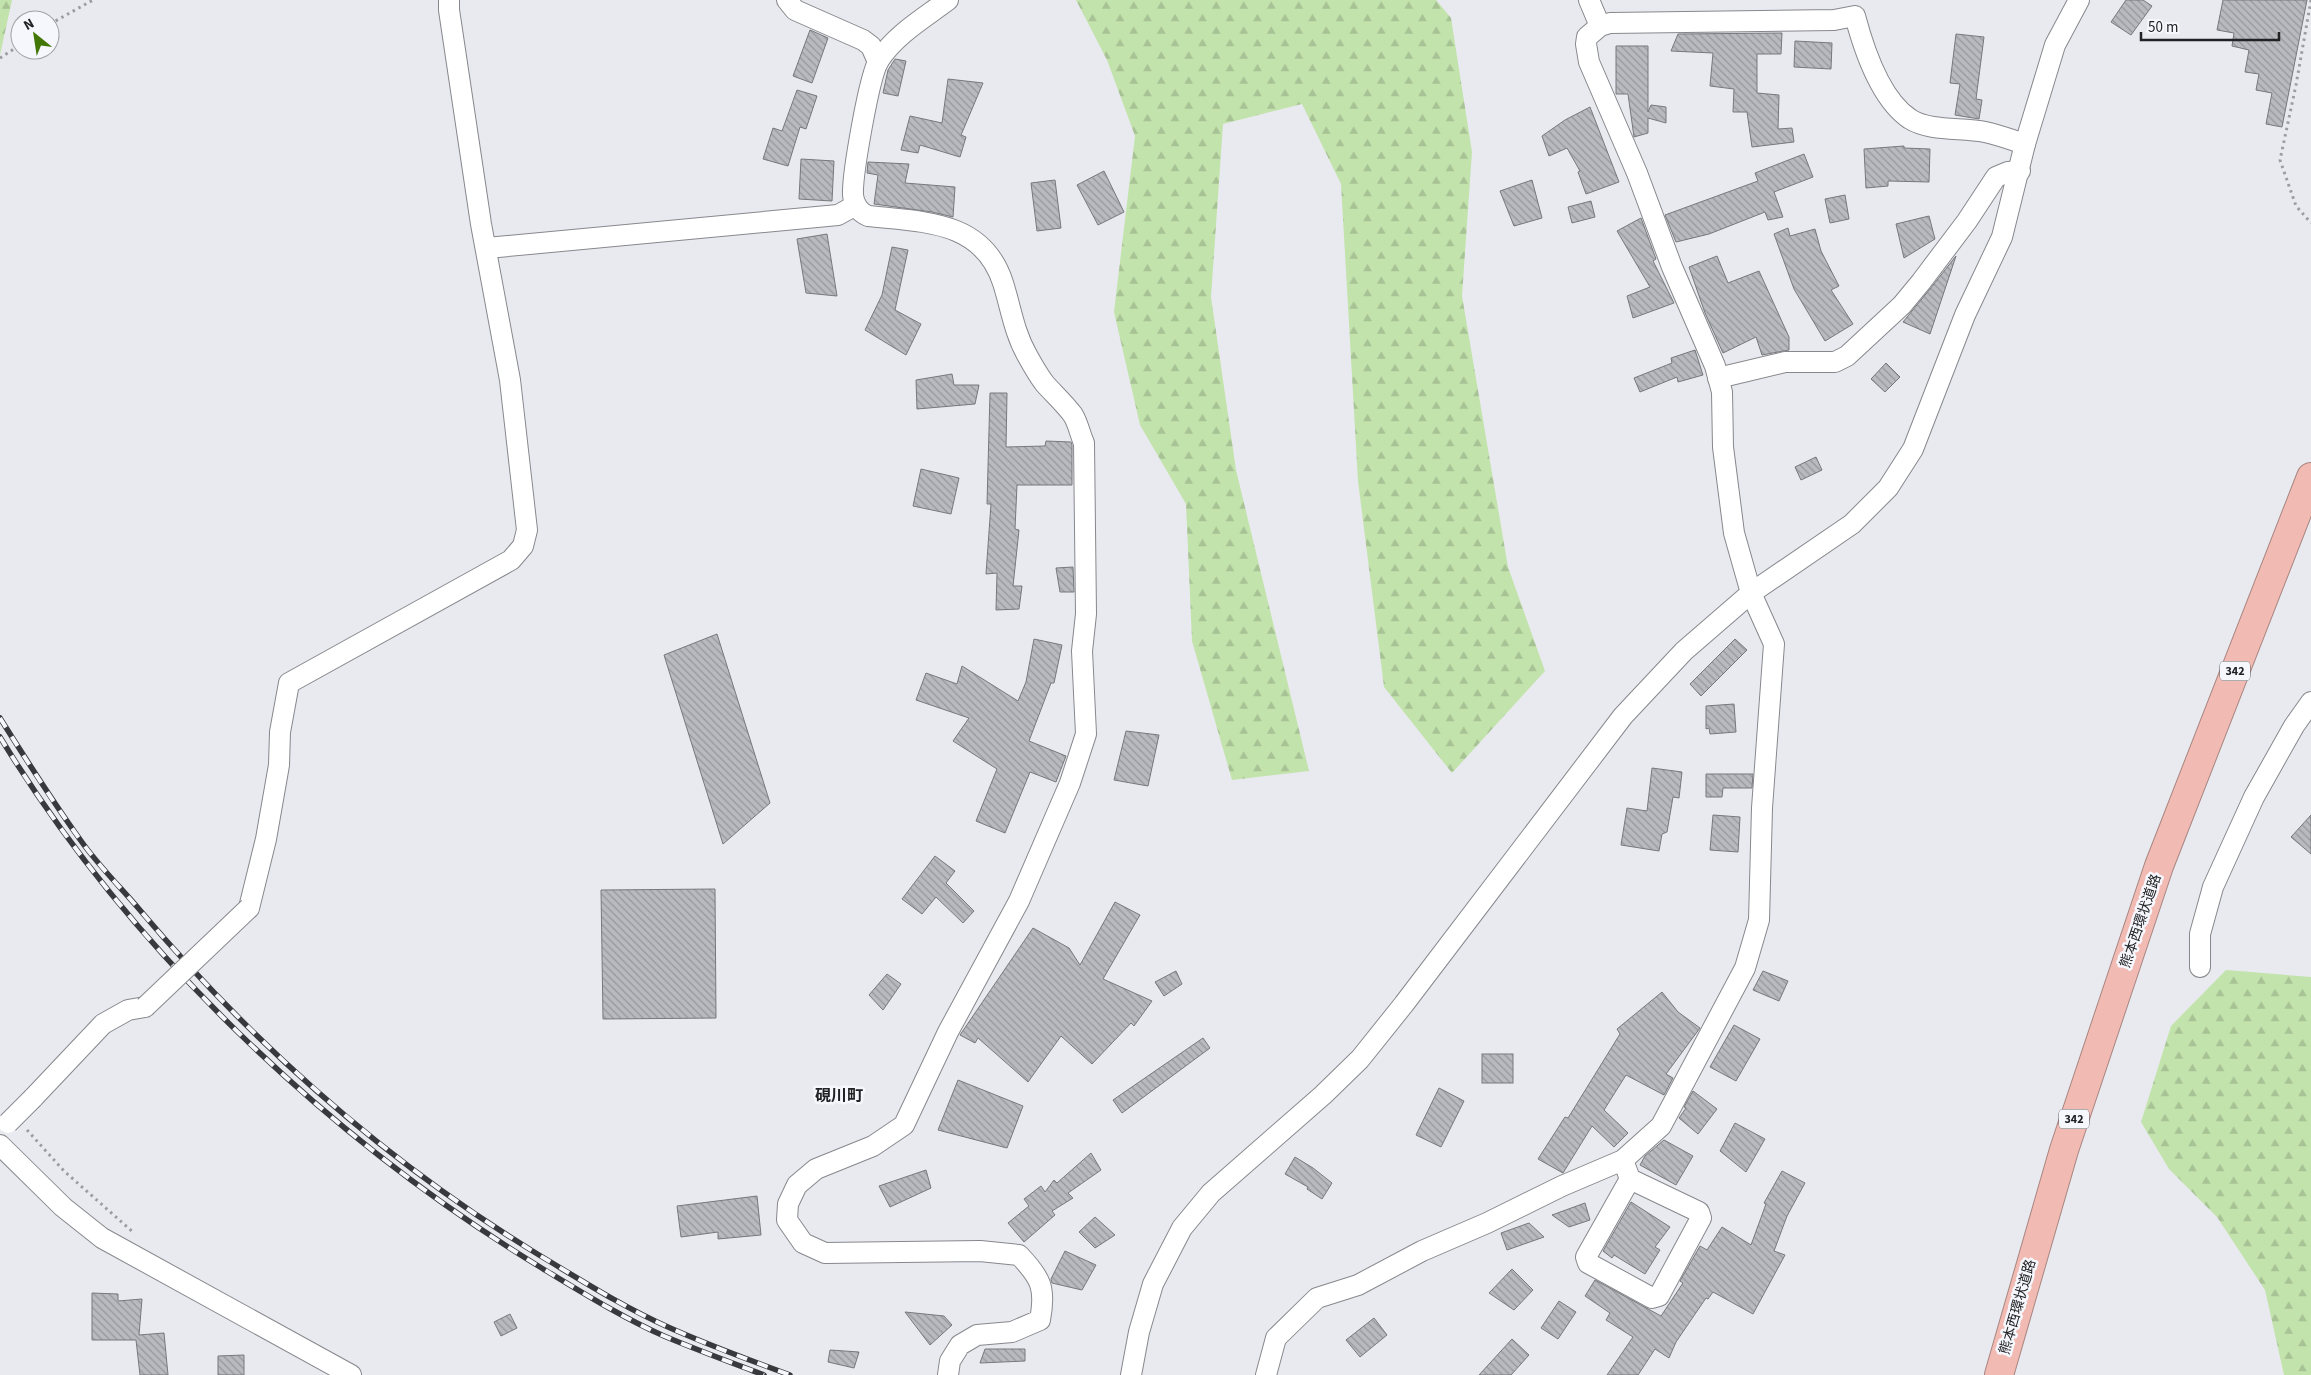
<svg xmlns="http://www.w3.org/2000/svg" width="2311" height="1375" viewBox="0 0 2311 1375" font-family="'Source Sans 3','Noto Sans JP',sans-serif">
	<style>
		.forest { fill: url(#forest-firs) }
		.building { fill: url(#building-back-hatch); stroke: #77787c }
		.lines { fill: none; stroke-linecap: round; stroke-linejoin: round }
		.minor-casing { stroke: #87888d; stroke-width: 22 }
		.highway-casing { stroke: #a88581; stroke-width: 30 }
		.path { stroke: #9c9da1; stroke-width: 3; stroke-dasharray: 2.5 4; stroke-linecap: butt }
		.minor { stroke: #fff; stroke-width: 20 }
		.highway { stroke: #f1bbb3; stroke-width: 28 }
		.rail-casing { stroke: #38393c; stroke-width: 5.5 }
		.rail { stroke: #f6f7fc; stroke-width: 4; stroke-dasharray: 11; stroke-linecap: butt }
		.minor-bridge-casing { stroke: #87888d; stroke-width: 22; stroke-linecap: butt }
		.minor-bridge { stroke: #fff; stroke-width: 20 }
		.labels { text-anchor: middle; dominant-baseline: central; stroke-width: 5; stroke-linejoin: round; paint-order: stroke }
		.shield { fill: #f6f7fc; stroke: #616265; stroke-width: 1 }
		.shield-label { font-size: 12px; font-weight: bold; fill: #212224 }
		.street-label { font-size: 14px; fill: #212224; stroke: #f6f7fc }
		.quarter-label { font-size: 16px; font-weight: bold; fill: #212224; stroke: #f6f7fc }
	</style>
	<defs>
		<pattern id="forest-firs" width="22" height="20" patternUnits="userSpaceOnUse" patternTransform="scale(1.25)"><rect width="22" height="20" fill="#c3e3ac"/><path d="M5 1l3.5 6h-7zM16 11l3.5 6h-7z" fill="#a7c294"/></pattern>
		<pattern id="building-back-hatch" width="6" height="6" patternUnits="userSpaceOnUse" patternTransform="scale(1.25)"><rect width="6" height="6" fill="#b9babf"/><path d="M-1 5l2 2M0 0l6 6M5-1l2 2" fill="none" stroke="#96979b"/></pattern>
	</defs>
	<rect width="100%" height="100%" fill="#e9eaef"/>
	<g class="forest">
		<polygon points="0,0 12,0 0,55"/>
		<polygon points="1076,0 1436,0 1451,18 1472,152 1462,296 1508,567 1545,671 1452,773 1384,687 1358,481 1341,184 1302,104 1223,124 1211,297 1236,470 1309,771 1232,780 1192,641 1186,504 1140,425 1114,312 1135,136 1107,60"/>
		<polygon points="2226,970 2311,977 2311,1375 2284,1375 2265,1290 2217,1217 2169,1169 2141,1122 2171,1026"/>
	</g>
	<g class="building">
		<polygon points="2126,0 2143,0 2152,6 2131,35 2111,22"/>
		<polygon points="2223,0 2307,0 2282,127 2266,124 2272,93 2256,90 2259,74 2245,72 2249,50 2232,46 2234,33 2217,30"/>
		<polygon points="810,30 828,38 812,83 793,76"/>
		<polygon points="1782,33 1781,54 1757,54 1757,93 1779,95 1778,129 1792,128 1794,142 1752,147 1747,112 1733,112 1734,89 1710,86 1713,53 1671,51 1678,34"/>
		<polygon points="1956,34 1984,37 1976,99 1982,100 1979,119 1955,115 1960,84 1950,83"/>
		<polygon points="1795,41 1832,43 1831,69 1794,67"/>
		<polygon points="1616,46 1648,46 1648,112 1651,105 1666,107 1666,123 1648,118 1648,133 1634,137 1628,94 1616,94"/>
		<polygon points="895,59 906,61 898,96 883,93 888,70"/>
		<polygon points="948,79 983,83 961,135 966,137 960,157 920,145 918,153 901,150 910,116 942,123"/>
		<polygon points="797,90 817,96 806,129 800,127 788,166 763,159 773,128 782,131"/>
		<polygon points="1590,107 1619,182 1586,194 1578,172 1580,171 1567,148 1549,156 1542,136 1565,120"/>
		<polygon points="1904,146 1904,148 1930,149 1929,182 1888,181 1888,186 1866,188 1864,149"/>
		<polygon points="1804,154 1813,177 1774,192 1783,217 1768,220 1765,212 1709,234 1676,242 1665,215 1758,181 1755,173"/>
		<polygon points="801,159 834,161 832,201 799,199"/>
		<polygon points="868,162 909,164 905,183 955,187 953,217 932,212 874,204 878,175 867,173"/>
		<polygon points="1104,171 1124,212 1098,225 1077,185"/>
		<polygon points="1055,180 1061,228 1037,231 1031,183"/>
		<polygon points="1532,180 1542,218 1514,226 1500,191"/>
		<polygon points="1845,195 1849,219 1830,223 1825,199"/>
		<polygon points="1591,201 1595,217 1572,223 1568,207"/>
		<polygon points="1929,216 1935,239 1904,258 1896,224"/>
		<polygon points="1641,218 1656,259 1653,261 1674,303 1633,318 1627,296 1650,287 1617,231"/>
		<polygon points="1788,228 1790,236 1815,229 1821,251 1839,286 1831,290 1853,324 1825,341 1794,289 1774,234"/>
		<polygon points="827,234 837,296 806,293 797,239"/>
		<polygon points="892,247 908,250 895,310 921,324 906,355 865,330 882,295"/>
		<polygon points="1717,256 1728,283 1759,271 1789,337 1789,350 1762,355 1756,337 1723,353 1705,313 1689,267"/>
		<polygon points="1956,256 1930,334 1903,322 1930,289"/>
		<polygon points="1695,350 1703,375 1678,382 1677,377 1640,392 1634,378 1672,363 1671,358"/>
		<polygon points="1886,363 1900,377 1885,392 1871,379"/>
		<polygon points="952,374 954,385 979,385 975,404 917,409 916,380"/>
		<polygon points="990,393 1007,393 1006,447 1045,446 1046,441 1071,442 1072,445 1072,485 1017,485 1015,529 1019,530 1013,586 1022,586 1019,609 996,610 997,573 986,574 991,504 987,504"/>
		<polygon points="1816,457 1822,470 1801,480 1795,467"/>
		<polygon points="921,469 959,478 951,514 913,506"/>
		<polygon points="1073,567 1074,592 1060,592 1056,568"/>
		<polygon points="717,634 770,803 723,844 664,655"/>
		<polygon points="1034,639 1062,645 1054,683 1051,683 1029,741 1066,756 1056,782 1030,772 1005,833 976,821 997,769 953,741 969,718 916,700 926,673 957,684 962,666 1018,701 1026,682"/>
		<polygon points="1735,639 1747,650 1701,696 1690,684"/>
		<polygon points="1734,704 1736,732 1710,734 1709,728 1706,729 1706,706"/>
		<polygon points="1126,731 1159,735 1148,786 1114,780"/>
		<polygon points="1652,768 1682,772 1679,798 1673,797 1667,832 1662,834 1659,851 1621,845 1627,808 1647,811"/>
		<polygon points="1706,774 1753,774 1752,788 1723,788 1722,797 1706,797"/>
		<polygon points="1713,815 1740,817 1738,852 1710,850"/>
		<polygon points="2311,815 2311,854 2291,837"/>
		<polygon points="935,856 955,871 946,883 974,911 963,923 936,897 922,914 902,899"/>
		<polygon points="715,889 716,1018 603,1019 601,890"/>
		<polygon points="1115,902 1140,915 1103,979 1152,1001 1134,1026 1131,1023 1092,1064 1061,1036 1028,1082 978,1038 975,1043 960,1035 1033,928 1069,948 1080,965"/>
		<polygon points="1176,971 1182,984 1164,996 1155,982"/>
		<polygon points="1763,971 1788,981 1779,1001 1753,990"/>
		<polygon points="887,974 901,984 883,1010 869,995"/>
		<polygon points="1662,992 1678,1012 1700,1028 1666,1074 1673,1078 1664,1095 1626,1075 1604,1110 1628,1133 1614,1147 1592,1126 1563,1173 1538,1159 1565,1117 1568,1118 1620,1034 1617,1029"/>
		<polygon points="1734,1025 1760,1039 1736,1081 1710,1067"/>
		<polygon points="1203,1038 1210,1048 1122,1113 1113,1100"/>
		<rect x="1482" y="1054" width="31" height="29"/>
		<polygon points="958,1080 1023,1106 1007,1148 938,1130"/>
		<polygon points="1439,1088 1464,1101 1441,1147 1416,1135"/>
		<polygon points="1693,1091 1717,1109 1698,1134 1679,1118 1686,1108 1684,1107"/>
		<polygon points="1735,1123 1765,1139 1746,1172 1720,1151"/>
		<polygon points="1664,1140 1693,1156 1676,1185 1640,1165 1645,1156"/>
		<polygon points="1091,1153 1101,1170 1068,1193 1073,1198 1052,1211 1055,1215 1024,1242 1008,1223 1029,1206 1024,1199 1041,1186 1045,1192 1054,1180 1057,1183"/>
		<polygon points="1295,1157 1313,1168 1332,1183 1322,1199 1307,1189 1308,1187 1285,1174"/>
		<polygon points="926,1170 931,1188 890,1207 879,1186"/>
		<polygon points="1782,1171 1805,1183 1787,1216 1774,1251 1785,1255 1753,1314 1713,1292 1708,1299 1706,1298 1676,1342 1669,1358 1655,1349 1638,1375 1607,1375 1633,1337 1606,1320 1610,1313 1585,1296 1595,1280 1661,1316 1683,1283 1680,1281 1700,1246 1707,1250 1722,1227 1751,1245 1766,1204 1764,1203"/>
		<polygon points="757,1196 761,1235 718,1239 718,1232 681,1237 677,1206"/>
		<polygon points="1631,1202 1670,1227 1655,1247 1660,1250 1645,1274 1614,1255 1612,1258 1603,1251"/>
		<polygon points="1585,1203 1590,1220 1569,1227 1552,1215"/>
		<polygon points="1095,1217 1115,1235 1095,1248 1079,1232"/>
		<polygon points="1529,1223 1544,1237 1507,1250 1501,1233"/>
		<polygon points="1065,1251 1096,1265 1082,1290 1052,1283 1051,1279"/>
		<polygon points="1512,1269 1533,1290 1514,1310 1489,1293"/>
		<polygon points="92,1293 118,1294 118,1301 142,1299 139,1335 164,1333 168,1375 140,1375 136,1340 92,1340"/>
		<polygon points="1559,1301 1576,1312 1558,1339 1541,1328"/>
		<polygon points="905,1312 944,1316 952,1325 930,1345"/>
		<polygon points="510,1314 517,1328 501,1336 494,1322"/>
		<polygon points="1374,1318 1387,1335 1360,1357 1346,1340"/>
		<polygon points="1512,1339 1529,1355 1511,1375 1479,1375"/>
		<polygon points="985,1349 1025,1349 1025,1361 980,1363"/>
		<polygon points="830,1350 859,1352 854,1368 828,1362"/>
		<polygon points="244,1355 244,1375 218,1375 218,1356"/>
	</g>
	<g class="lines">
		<defs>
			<g id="minor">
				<polyline points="787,0 795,10 863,40 871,46 878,62"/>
				<path d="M948,0C924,18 895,35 879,60C869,76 852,176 853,195C854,205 859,212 868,216C923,222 983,220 1003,283C1011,308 1014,332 1027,355C1032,364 1038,375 1045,384C1054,394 1065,404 1073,415C1078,423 1080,434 1084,443L1086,614L1082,651L1086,734L1070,783L1019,901L948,1032L904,1125L873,1146L816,1169L797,1185L788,1204L787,1220L803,1243L825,1253L980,1251L1019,1255C1041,1278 1046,1288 1040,1320L1012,1332L977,1335L960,1345L950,1361L948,1375"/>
				<polyline points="1589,0 1600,26"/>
				<polyline points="487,248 838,215 856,205"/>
				<polyline points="1718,378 1785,362 1835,362 1847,356 1902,305 1921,282 1967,221 1996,177 2008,172 2020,171"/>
				<polyline points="249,908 266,839 279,765 280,732 289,683 511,560 523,546 527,530 510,380 481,224 449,10 449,0"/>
				<polyline points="2200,967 2200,934 2213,887 2254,797 2294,726 2311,702"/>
				<polyline points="33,1098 103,1024 128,1010 145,1007"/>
				<polyline points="0,1145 63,1207 102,1238 351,1375"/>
				<polyline points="1623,1160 1630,1179 1586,1257 1588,1263 1652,1298 1659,1296 1701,1218 1699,1212 1630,1179"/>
				<polyline points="1131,1375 1139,1332 1153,1284 1182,1228 1211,1193 1323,1095 1360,1059 1404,1004 1623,716 1684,651 1751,593 1852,524 1888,488 1913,449 1965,315 2002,237 2025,144 2055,45 2079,0"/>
				<path d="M1266,1375L1276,1338L1317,1298L1358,1285L1422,1251L1487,1223L1562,1186L1623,1160L1661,1126L1745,968L1759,920L1762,808L1774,644L1751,593L1734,533L1723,447L1722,392L1715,366L1672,267L1637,173L1589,62L1586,44L1587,37L1600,26L1610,23L1834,20L1855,16C1864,50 1880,99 1910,119C1931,132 1962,127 1985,132C1999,135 2012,140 2025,144"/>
			</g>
			<polyline id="highway" points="1999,1375 2064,1150 2159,866 2311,477"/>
		</defs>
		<use href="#minor" class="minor-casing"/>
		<use href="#highway" class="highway-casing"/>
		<g class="path">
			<polyline points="2311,0 2296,85 2280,160 2296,206 2311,223"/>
			<polyline points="50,24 93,0"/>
			<polyline points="0,58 20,45"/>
			<polyline points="27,1130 64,1171 134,1233"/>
		</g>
		<use href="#minor" class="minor"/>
		<use href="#highway" class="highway"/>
		<defs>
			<g id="rail">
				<path d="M0,718C27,761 54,804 84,845C101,868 121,888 139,909C253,1044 388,1163 539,1255C581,1280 623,1307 668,1327C708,1345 749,1360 790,1375"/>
				<path d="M0,737C129,949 328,1138 540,1267C580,1291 621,1317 664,1336C697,1350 730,1362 764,1375"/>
			</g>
		</defs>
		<use href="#rail" class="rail-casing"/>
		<use href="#rail" class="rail"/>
		<defs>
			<g id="minor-bridge">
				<polyline points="145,1007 249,908"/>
				<polyline points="8,1123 33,1098"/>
			</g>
		</defs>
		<use href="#minor-bridge" class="minor-bridge-casing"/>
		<use href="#minor-bridge" class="minor-bridge"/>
	</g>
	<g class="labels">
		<g class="shield">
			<rect x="2220" y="661.5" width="30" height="19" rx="4"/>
			<rect x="2059" y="1109.5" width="30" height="19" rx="4"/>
		</g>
		<g class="shield-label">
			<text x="2235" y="671">342</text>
			<text x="2074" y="1119">342</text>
		</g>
		<g class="street-label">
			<text transform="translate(2141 921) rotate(-71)">熊本西環状道路</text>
			<text transform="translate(2018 1307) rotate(-74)">熊本西環状道路</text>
		</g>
		<g class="quarter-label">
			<text x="839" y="1096">硯川町</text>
		</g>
	</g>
	<g transform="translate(35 35) rotate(330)"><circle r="24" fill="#f6f7fc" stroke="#a1a2a6"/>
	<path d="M0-4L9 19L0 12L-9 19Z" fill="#427706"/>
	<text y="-8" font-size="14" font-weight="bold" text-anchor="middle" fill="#212224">N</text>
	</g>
	<path d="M2141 32v8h138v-8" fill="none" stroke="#212224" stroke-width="2.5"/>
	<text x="2148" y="32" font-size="15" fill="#212224" stroke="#f6f7fc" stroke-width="4" paint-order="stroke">50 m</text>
</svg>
